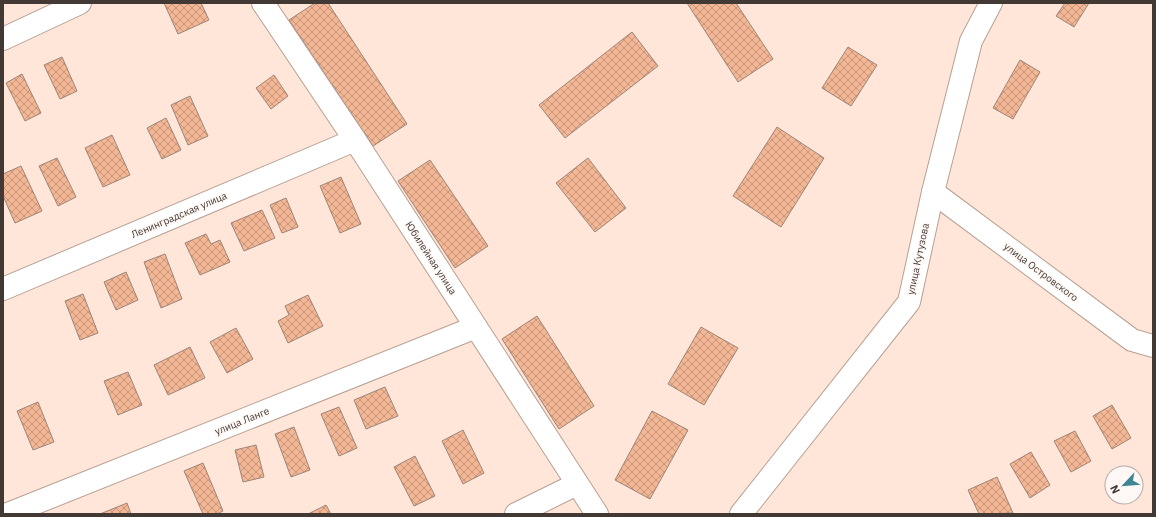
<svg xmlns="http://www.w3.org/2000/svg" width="1156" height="517" viewBox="0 0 1156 517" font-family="'IBM Plex Sans',sans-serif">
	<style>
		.building { fill: url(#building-cross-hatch); stroke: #9b8579 }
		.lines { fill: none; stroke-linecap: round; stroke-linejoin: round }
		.street-casing { stroke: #b7a093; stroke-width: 24 }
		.secondary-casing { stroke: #b7a093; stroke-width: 24 }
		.street { stroke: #fff; stroke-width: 22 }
		.secondary { stroke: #fff; stroke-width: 22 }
		.labels { text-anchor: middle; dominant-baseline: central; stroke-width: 3; stroke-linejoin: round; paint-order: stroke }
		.street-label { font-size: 10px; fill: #433934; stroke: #fdf8f5 }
	</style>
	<defs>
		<pattern id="building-cross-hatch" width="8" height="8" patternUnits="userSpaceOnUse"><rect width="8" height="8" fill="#f4b795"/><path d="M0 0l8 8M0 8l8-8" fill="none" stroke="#c7967a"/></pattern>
	</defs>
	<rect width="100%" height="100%" fill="#ffe6d9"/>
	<g class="building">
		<polygon points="164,3 201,3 209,20 178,34"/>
		<polygon points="315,3 328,3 407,124 373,146 289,20"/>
		<polygon points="687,3 736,3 773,59 738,82"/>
		<polygon points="1065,3 1089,3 1074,27 1056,16"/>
		<polygon points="632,32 658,66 565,138 539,105"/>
		<polygon points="848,47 877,65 851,106 822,88"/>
		<polygon points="62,57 77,91 60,99 44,65"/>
		<polygon points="1020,60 1040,72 1013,119 993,108"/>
		<polygon points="22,74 41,113 25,121 6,83"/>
		<polygon points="274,75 288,96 271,109 256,88"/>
		<polygon points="190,96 208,136 188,145 171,105"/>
		<polygon points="166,118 181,150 162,159 147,128"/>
		<polygon points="777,127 824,158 781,227 733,196"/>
		<polygon points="112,135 130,175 103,187 85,148"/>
		<polygon points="57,158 76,197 58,206 39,166"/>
		<polygon points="588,158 626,208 595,232 556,183"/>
		<polygon points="430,160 488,246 455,268 398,181"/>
		<polygon points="21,166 42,211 15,223 3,196 3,174"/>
		<polygon points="341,177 361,224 340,233 320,186"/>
		<polygon points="286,198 298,227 282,233 270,205"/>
		<polygon points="262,210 275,238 244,251 231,223"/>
		<polygon points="206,234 211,244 220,240 230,262 200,275 185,243"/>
		<polygon points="165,254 182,299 161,308 144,262"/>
		<polygon points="126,272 138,300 116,310 104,282"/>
		<polygon points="83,294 98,333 80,340 65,301"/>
		<polygon points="308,295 323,326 288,343 278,321 289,315 285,306"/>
		<polygon points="537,316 594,406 559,429 502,339"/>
		<polygon points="701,327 738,348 704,405 668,384"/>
		<polygon points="236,328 253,359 227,373 210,342"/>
		<polygon points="190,347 205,378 168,395 154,365"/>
		<polygon points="128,372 142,405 118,415 104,381"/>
		<polygon points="385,387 398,416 366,429 354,400"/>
		<polygon points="38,402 54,442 33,450 17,411"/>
		<polygon points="1112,405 1131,438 1112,449 1093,416"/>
		<polygon points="339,407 357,448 339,456 321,414"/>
		<polygon points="652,411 688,430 650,499 615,480"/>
		<polygon points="294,427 310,470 291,477 275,434"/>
		<polygon points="463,430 484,473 463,484 442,441"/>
		<polygon points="1075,431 1091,461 1071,472 1054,441"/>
		<polygon points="256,445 264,477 243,482 235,450"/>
		<polygon points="1031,452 1050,485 1030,498 1010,464"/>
		<polygon points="415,456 435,496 414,506 394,467"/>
		<polygon points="203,463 223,511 217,514 203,514 184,471"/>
		<polygon points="997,477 1013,513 979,514 968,490"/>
		<polygon points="127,503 131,514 100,514"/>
		<polygon points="326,505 331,514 308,514"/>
	</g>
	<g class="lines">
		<defs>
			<g id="street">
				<polyline points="3,39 80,3"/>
				<polyline points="933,192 1132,340 1153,346"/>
				<polyline points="3,289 355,140"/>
				<polyline points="8,514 476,327"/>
				<polyline points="516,514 577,484"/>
			</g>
			<g id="secondary">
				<polyline points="263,3 355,140 597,514"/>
				<polyline points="741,514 909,302 933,192 971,41 991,3"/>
			</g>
		</defs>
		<use href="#street" class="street-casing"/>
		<use href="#secondary" class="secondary-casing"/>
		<use href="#street" class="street"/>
		<use href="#secondary" class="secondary"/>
	</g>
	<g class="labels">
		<g class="street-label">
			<text transform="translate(179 215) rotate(-23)">Ленинградская улица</text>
			<text transform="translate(431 258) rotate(57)">Юбилейная улица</text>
			<text transform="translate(918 259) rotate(-78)">улица Кутузова</text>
			<text transform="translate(1041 272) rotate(37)">улица Островского</text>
			<text transform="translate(242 421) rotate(-22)">улица Ланге</text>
		</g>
	</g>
	<rect width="1156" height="517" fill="none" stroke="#433934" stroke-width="8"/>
	<g transform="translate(1124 485) rotate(244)"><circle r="19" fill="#fdf8f5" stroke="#b3aca8"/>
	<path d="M0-3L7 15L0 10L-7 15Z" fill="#408592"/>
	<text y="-6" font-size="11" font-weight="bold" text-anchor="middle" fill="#433934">N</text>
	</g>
</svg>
